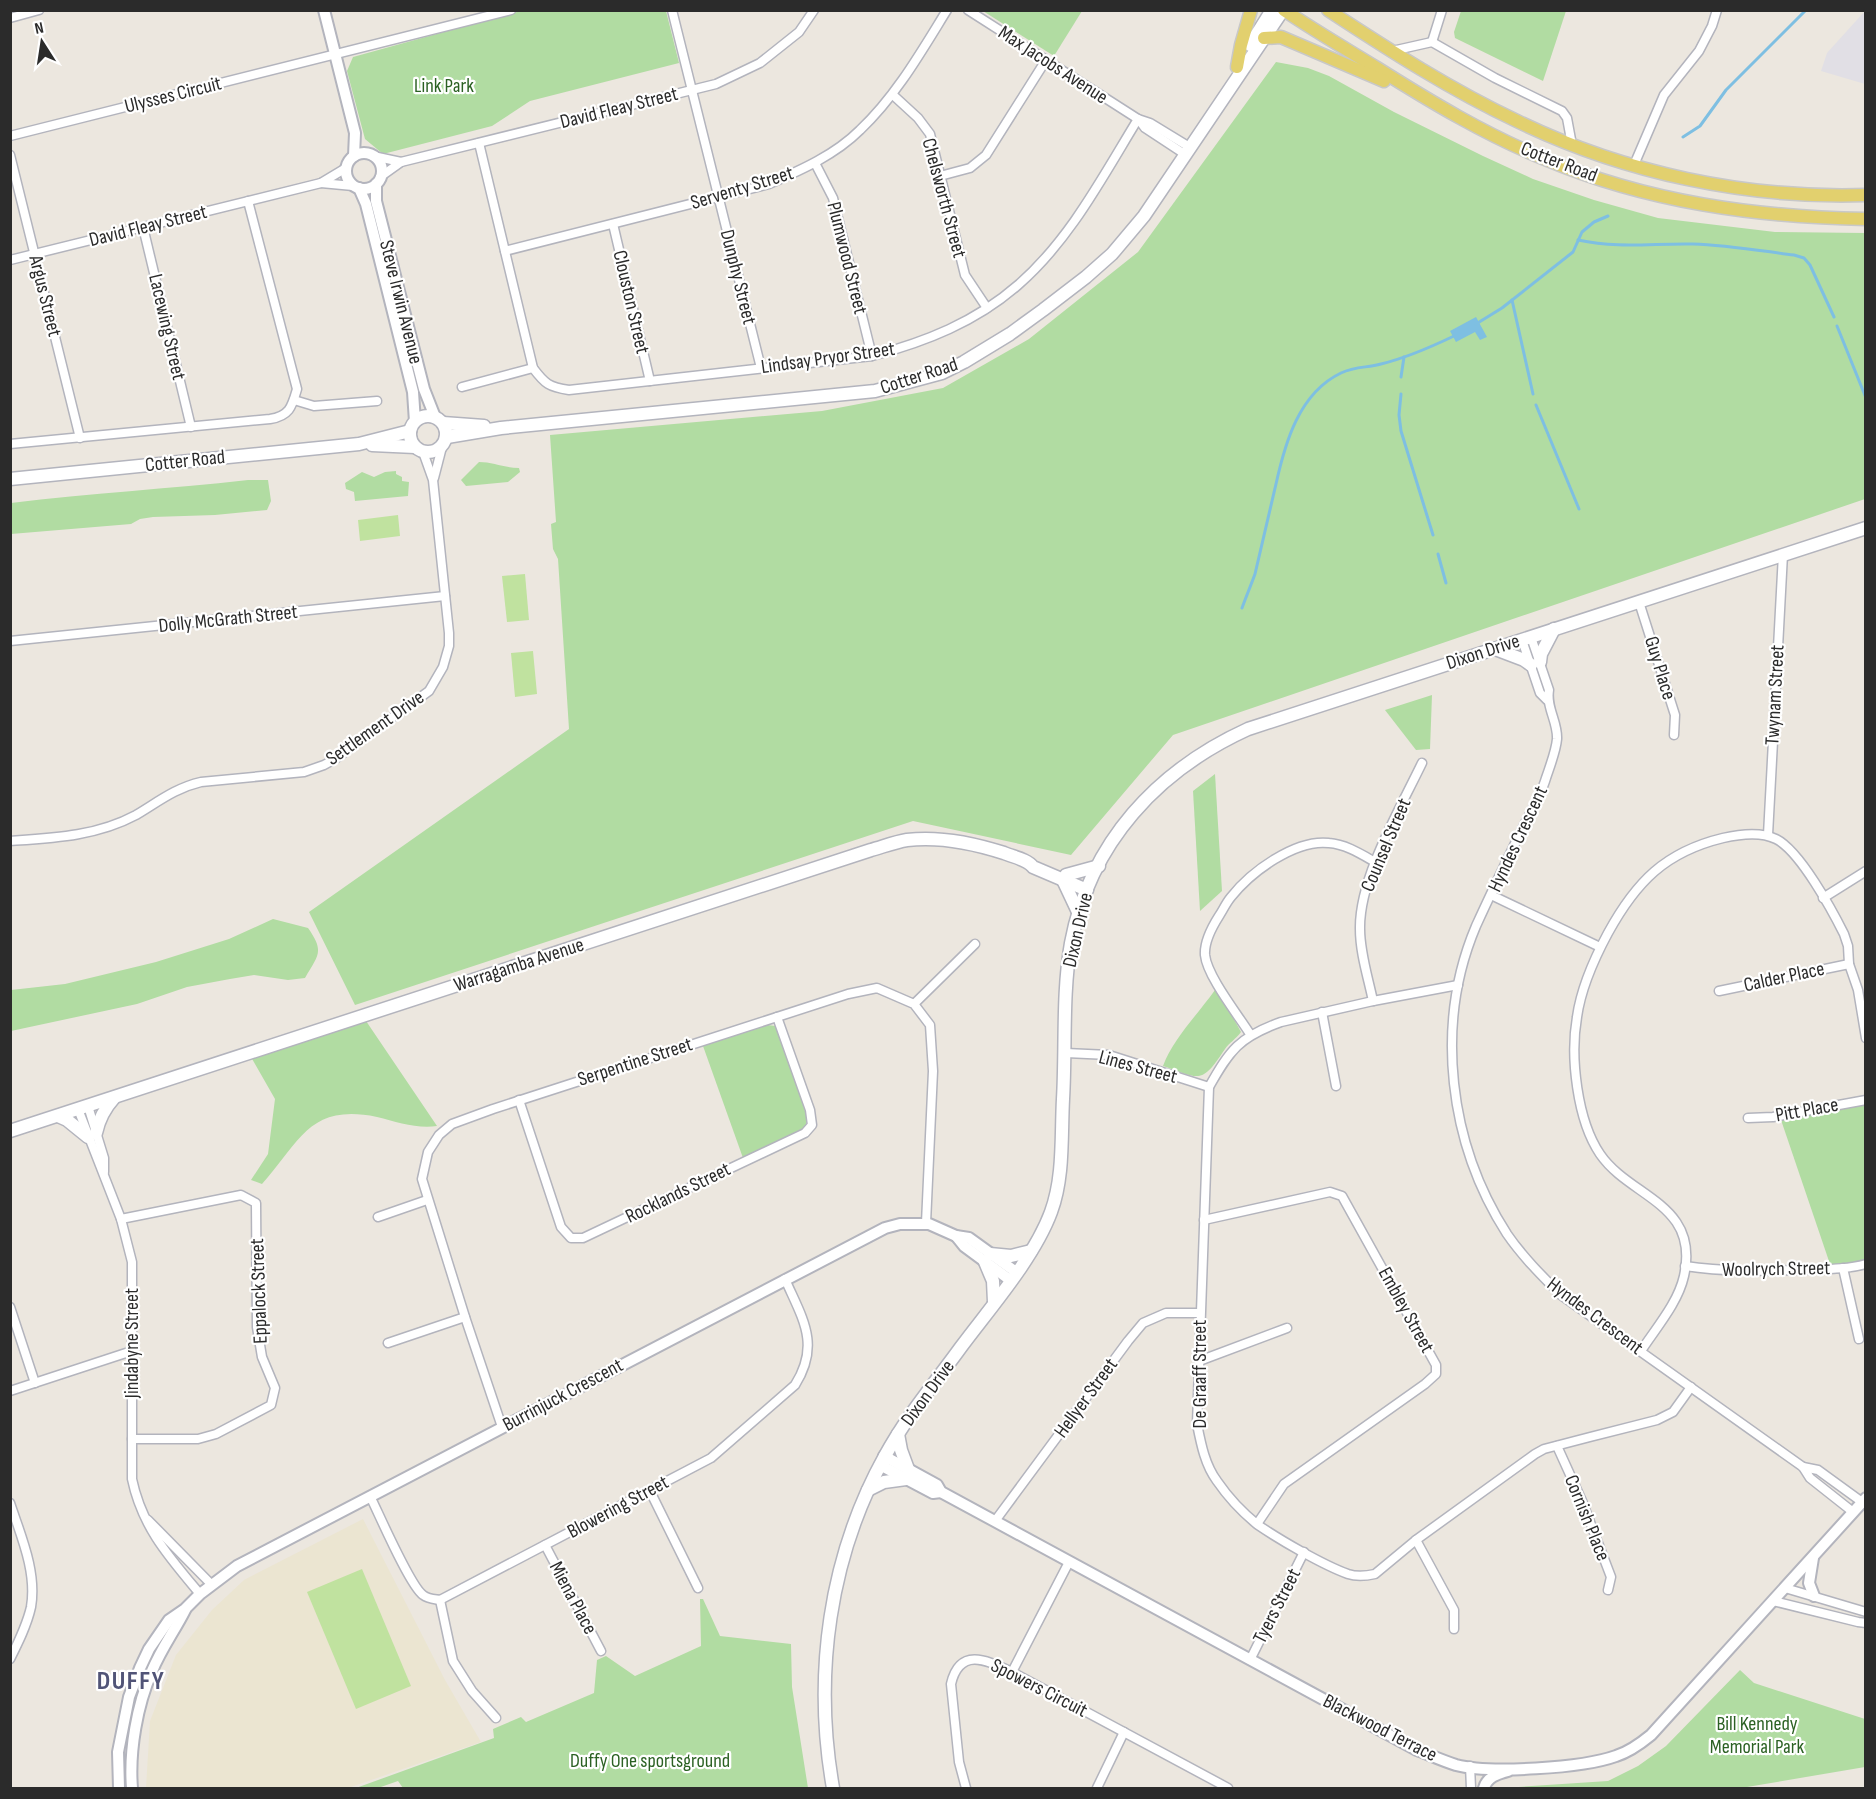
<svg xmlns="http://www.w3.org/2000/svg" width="1876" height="1799" viewBox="0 0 1876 1799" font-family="'Sofia Sans Condensed',sans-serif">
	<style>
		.industrial { fill: #e1dfe5 }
		.education { fill: #ebe5d1 }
		.green { fill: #b1dca2 }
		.pitch { fill: #c0e29f }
		.water { fill: #7ebfe2 }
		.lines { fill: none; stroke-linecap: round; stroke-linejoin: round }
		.stream { stroke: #7ebfe2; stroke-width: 3 }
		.minor-casing { stroke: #b3b4bd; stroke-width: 11 }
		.tertiary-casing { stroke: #b3b4bd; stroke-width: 14 }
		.secondary-casing { stroke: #b3b4bd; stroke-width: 15 }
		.primary-casing { stroke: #c8c8c8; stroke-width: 15 }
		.minor { stroke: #fff; stroke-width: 8 }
		.tertiary { stroke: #fff; stroke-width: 10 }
		.secondary { stroke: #fff; stroke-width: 12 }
		.primary { stroke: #e2d06e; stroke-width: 12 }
		.labels { text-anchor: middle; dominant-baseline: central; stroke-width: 4.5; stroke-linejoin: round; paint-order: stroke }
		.street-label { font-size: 20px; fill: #2b2b2b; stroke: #fff }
		.park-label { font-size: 20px; fill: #2b6123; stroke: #fff }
		.district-label { font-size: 26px; font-weight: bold; letter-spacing: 1.5px; fill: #515477; stroke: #fff }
	</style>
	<rect width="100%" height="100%" fill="#ece7df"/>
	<polygon class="industrial" points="1865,11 1865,84 1821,71 1827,53"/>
	<polygon class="education" points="363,1519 445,1680 481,1742 348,1788 146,1788 150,1721 176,1655 212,1610 244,1580"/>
	<g class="green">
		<polygon points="524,10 666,11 679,63 530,101 492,126 383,154 365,139 347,71 353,57"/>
		<polygon points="983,11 1082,11 1054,56"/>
		<polygon points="1461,11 1566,11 1543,81 1455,38 1454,32"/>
		<polygon points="1276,62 1308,68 1329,76 1394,112 1483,156 1533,179 1594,200 1658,218 1775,232 1865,233 1865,499 1173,735 1071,855 913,821 355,1005 309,912 569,729 558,559 553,549 551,524 556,522 550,435 822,411 943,388 1029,339 1138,252"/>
		<path d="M479,462C493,462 505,468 519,468L520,472L508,482L466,486L461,480Z"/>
		<polygon points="396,471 396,474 402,477 402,481 409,482 408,496 355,501 354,492 346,489 345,483 362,472 374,477 385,472"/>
		<path d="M248,480H268L271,501L267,510L215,515L153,517L140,519L131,524L11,534V503C90,493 169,489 248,480Z"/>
		<polygon points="1432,695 1430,749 1416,750 1385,710"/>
		<polygon points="1215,774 1222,891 1200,911 1193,791"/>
		<path d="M273,919L308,928C325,952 318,955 305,978L288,980L254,975L230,979L187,987L137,1004L11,1031V990L65,984L156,962L229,939Z"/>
		<path d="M1215,990L1224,1001L1241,1032C1236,1039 1229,1043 1225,1049C1201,1085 1201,1079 1163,1066C1173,1039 1198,1014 1215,990Z"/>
		<path d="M364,1018L437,1126C417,1129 397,1122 377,1117C309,1103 300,1142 262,1184L251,1180L268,1154L275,1099L251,1057Z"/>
		<polygon points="768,1025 775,1026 780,1036 807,1117 806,1125 801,1131 743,1158 703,1046"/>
		<polygon points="1865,1102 1865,1264 1832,1270 1780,1117"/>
		<polygon points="700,1599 703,1599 720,1636 791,1644 792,1687 808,1788 403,1788 398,1781 378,1788 356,1788 494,1738 493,1729 521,1717 526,1722 594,1693 597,1660 606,1656 635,1676 701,1646"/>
		<polygon points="1740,1670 1754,1683 1865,1719 1865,1767 1741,1788 1503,1788 1608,1781 1638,1766 1666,1746"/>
	</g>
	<g class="pitch">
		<polygon points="398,515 400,536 360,541 358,520"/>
		<polygon points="525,574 529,620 507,622 502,576"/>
		<polygon points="533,651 537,694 515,697 511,653"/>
		<polygon points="362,1569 411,1686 356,1709 307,1592"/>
	</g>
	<polygon class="water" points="1476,317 1487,337 1480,340 1475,332 1456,342 1450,331"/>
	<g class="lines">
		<g class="stream">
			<polyline points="1683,137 1700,126 1726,90 1806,10"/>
			<path d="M1578,240C1620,249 1653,243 1693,244C1726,245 1762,251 1794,255L1804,258L1810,265L1834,317"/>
			<polyline points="1512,300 1533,394"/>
			<polyline points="1476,324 1502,308 1573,252 1582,232 1594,222 1608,216"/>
			<polyline points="1837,326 1866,398"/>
			<polyline points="1401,377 1404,357"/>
			<polyline points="1401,394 1399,415 1401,431 1433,535"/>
			<polyline points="1536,405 1579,509"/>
			<polyline points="1438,554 1446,583"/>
			<path d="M1242,608C1246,597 1251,585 1255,574C1262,544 1269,514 1276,484C1285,443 1299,393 1341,373C1356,366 1367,368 1381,364C1406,358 1431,347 1454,336"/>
		</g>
		<defs>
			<g id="minor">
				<polyline points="672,10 761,368"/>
				<polyline points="968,10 1138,119 1150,123 1191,148"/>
				<polyline points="10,18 39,10"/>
				<polyline points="1432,42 1442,10"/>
				<polyline points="1392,51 1432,42 1495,78 1562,111 1567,118 1572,145"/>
				<polyline points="893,95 918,118 930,134 965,275 987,308"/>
				<polyline points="1139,120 1145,128 1186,155"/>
				<polyline points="10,136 511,10"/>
				<path d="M479,143L533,368C545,384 549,387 569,390L872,356C925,342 976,322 1018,285C1070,240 1103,176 1138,119"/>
				<polyline points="10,155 80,438"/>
				<polyline points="373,156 401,162"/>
				<polyline points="815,163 833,198 872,356"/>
				<polyline points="1634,165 1664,95 1699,51 1712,26 1717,10"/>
				<polyline points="940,176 970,168 986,155 1046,60"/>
				<polyline points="380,177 401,162 716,84 760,63 799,32 814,10"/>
				<polyline points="321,183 353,186"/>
				<polyline points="613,224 650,381"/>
				<polyline points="143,227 191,427"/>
				<path d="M505,251L769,184C801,170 835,155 860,130C896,96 921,52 947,10"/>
				<polyline points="10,260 321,183 346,168"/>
				<polyline points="462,387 533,368"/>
				<polyline points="294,400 314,406 377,401"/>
				<path d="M10,444L270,419C290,416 292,406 297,389L248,201"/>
				<polyline points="434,478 442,447"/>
				<polyline points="1639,602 1675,715 1674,735"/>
				<path d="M1531,637L1549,690C1546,708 1558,722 1557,739C1556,751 1550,766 1546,778C1541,795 1531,811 1523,827C1507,860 1491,893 1476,926C1434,1025 1449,1144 1507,1234C1522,1256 1542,1276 1561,1295L1803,1467L1810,1478L1853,1512"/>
				<polyline points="1522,640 1540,693 1547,700"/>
				<polyline points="10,641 445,596"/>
				<polyline points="1768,835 1783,554"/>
				<path d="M10,841C54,838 97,836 136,815C158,802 175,788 201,782L304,772L324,765L335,759L429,691L443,667L449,646V633L433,480L423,452"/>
				<polyline points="1491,895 1600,947"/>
				<polyline points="1823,898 1866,871"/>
				<path d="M1458,985L1373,1001L1281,1022C1239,1037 1230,1050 1209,1087L1197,1424C1201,1444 1205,1465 1217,1481C1228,1497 1243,1513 1258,1525C1280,1540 1323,1565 1348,1574C1357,1577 1366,1576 1375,1574L1416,1540L1535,1454L1544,1449L1590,1437L1657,1420L1673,1412L1691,1387"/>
				<polyline points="1719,991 1849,964"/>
				<path d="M1373,1001C1368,977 1360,953 1360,929C1359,878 1400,809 1422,763"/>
				<polyline points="914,1004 975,944"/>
				<polyline points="1322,1012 1336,1086"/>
				<path d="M1250,1034C1238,1015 1207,976 1205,955C1204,941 1212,927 1219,916C1223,910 1226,903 1231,897C1251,872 1295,839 1329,843C1345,844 1361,854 1375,862"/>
				<polyline points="1066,1053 1109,1055 1209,1087"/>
				<polyline points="519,1100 561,1227 571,1238 583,1238 805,1133 812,1125 810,1110 777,1017"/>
				<polyline points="88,1106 104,1158 104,1172"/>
				<path d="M78,1109L121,1219L132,1262V1479C142,1527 169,1557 200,1594"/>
				<polyline points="1748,1118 1773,1117 1866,1100"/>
				<polyline points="378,1217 427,1200"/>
				<polyline points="121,1219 241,1195 256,1203 257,1327 262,1357 275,1388 271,1405 216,1434 198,1439 132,1439"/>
				<polyline points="1204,1220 1330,1192 1342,1196 1436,1365 1436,1374 1425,1384 1284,1484 1257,1524"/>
				<path d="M1685,1266C1724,1272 1762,1271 1801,1270C1823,1269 1845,1270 1866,1264"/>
				<polyline points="1843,1268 1859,1339"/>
				<polyline points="10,1307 35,1383"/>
				<polyline points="388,1343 465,1317"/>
				<path d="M1641,1351C1656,1328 1678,1303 1684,1276C1700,1203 1630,1198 1600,1154C1577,1120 1570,1057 1577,1017C1581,988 1594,959 1608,933C1636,882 1665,852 1723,838C1740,834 1760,831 1776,839C1800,851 1832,910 1844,934L1848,946L1849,964L1858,990L1866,1038"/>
				<polyline points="1199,1361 1287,1328"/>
				<polyline points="10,1391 132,1351"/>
				<polyline points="502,1427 465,1317 422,1179 428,1152 439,1135 452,1124 493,1109 848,994 877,988 914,1004 930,1025 933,1071 926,1223"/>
				<polyline points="1557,1446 1582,1501 1611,1577 1608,1590"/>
				<polyline points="1803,1467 1818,1470 1862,1502"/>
				<polyline points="650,1491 698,1588"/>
				<path d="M370,1496C379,1514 410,1586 423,1595C428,1599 434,1599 440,1600L711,1458L795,1385C821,1344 802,1318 785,1279"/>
				<path d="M10,1503C21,1536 37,1572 31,1607C27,1625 18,1643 10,1659"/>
				<polyline points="148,1520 212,1585"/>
				<polyline points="995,1521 1128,1341 1143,1323 1166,1313 1200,1313"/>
				<polyline points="1416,1540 1454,1610 1454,1629"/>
				<polyline points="545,1545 601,1651"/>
				<polyline points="1785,1588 1866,1612"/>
				<polyline points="440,1600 453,1661 472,1691 496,1718"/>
				<polyline points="1773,1601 1858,1622 1866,1623"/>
				<polyline points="1250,1660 1304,1552"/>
				<polyline points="1012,1672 1069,1562"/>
				<polyline points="1470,1766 1471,1788"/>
				<path d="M966,1788L959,1762L951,1684C960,1646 988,1661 1012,1672L1228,1788"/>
				<polyline points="1097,1788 1124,1732"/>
			</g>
			<g id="tertiary">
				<polyline points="324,10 355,133 354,156"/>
				<circle cx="364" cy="171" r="18"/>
				<polyline points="376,184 376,201 424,389 435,417"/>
				<polyline points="359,188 366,204 413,392 415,422"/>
				<polyline points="956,1236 964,1246 1010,1280"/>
				<path d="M884,1456L937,1485L941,1492L1417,1750C1430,1755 1443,1761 1456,1765C1489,1774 1583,1768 1616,1756C1629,1752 1640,1744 1651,1735L1866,1498"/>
				<polyline points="880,1465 933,1493 941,1492"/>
				<polyline points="1813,1558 1809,1583 1814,1596"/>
				<polyline points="119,1788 118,1752 129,1697 140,1668 149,1649 169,1620 185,1609 200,1594 237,1566 885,1228 900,1224 929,1224 956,1236 969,1238 1016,1272"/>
				<path d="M132,1788C129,1751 137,1705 152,1671C161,1649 175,1630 185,1610"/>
				<path d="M1484,1788C1487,1777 1497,1774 1508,1771"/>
			</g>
			<g id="secondary">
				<polyline points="1250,45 1272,10"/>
				<circle cx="428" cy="434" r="18"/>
				<polyline points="443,423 484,426"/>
				<polyline points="447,437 501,428 875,391 942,373 964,362 1010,334 1043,310 1086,277 1112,254 1144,216 1283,10"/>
				<polyline points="372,445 415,447"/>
				<polyline points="10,479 359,444 410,431"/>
				<polyline points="1495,649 1524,660 1531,665"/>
				<polyline points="1540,662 1541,654 1554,629"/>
				<polyline points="1066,875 1099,866"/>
				<polyline points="1063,880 1079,914"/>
				<polyline points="58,1116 67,1120 88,1137"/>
				<path d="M10,1131L871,850C882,847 895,842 907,840C940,836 973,843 1004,853C1013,857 1027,859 1033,867L1087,890"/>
				<path d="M96,1133C99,1119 104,1109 114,1098"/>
				<polyline points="990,1254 1011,1256 1031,1251"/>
				<polyline points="985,1262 993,1281 994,1302"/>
				<polyline points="898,1434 901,1450 908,1469"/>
				<polyline points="868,1490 884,1482 906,1479"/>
				<path d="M833,1788C813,1675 829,1557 885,1456C906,1417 935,1383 961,1347C990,1308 1034,1258 1051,1212C1064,1177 1061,1137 1063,1099C1066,1048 1062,994 1071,943C1090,842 1158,770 1248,729L1866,528"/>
			</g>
			<g id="primary">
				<path d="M1284,10C1315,31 1346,49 1377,68C1431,102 1486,135 1545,159C1647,202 1756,217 1866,219"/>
				<path d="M1328,10C1389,50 1451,90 1517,121C1624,173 1747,199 1866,195"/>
				<polyline points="1264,38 1281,37 1384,81"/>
				<polyline points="1237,67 1241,45 1251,10"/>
			</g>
		</defs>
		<use href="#minor" class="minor-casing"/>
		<use href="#tertiary" class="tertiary-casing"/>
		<use href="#secondary" class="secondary-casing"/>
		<use href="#primary" class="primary-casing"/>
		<use href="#minor" class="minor"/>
		<use href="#tertiary" class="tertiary"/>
		<use href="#secondary" class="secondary"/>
		<use href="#primary" class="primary"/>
	</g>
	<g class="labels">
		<g class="street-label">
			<text transform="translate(1053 65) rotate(33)">Max Jacobs Avenue</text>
			<text transform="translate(173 95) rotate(-14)">Ulysses Circuit</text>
			<text transform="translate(619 108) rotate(-14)">David Fleay Street</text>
			<text transform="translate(1559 162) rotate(21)">Cotter Road</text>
			<text transform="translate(742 188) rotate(-17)">Serventy Street</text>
			<text transform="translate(944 198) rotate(75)">Chelsworth Street</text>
			<text transform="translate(148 226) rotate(-14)">David Fleay Street</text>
			<text transform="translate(847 258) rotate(76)">Plumwood Street</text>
			<text transform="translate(738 277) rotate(76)">Dunphy Street</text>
			<text transform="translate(45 296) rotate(76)">Argus Street</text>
			<text transform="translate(401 302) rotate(76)">Steve Irwin Avenue</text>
			<text transform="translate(631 302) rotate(77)">Clouston Street</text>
			<text transform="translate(167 327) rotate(77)">Lacewing Street</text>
			<text transform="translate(828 358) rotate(-8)">Lindsay Pryor Street</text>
			<text transform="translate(919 376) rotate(-18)">Cotter Road</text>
			<text transform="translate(185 461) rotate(-6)">Cotter Road</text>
			<text transform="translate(228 619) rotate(-6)">Dolly McGrath Street</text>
			<text transform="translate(1483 652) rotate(-18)">Dixon Drive</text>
			<text transform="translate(1660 668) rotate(73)">Guy Place</text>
			<text transform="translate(1775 695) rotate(-87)">Twynam Street</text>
			<text transform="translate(375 728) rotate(-35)">Settlement Drive</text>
			<text transform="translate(1518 839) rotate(-65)">Hyndes Crescent</text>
			<text transform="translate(1386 845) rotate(-67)">Counsel Street</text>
			<text transform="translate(1078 930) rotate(-77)">Dixon Drive</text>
			<text transform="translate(519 965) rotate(-18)">Warragamba Avenue</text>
			<text transform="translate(1784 977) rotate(-12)">Calder Place</text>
			<text transform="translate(635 1062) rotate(-18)">Serpentine Street</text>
			<text transform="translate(1138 1067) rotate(15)">Lines Street</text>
			<text transform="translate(1807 1110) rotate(-10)">Pitt Place</text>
			<text transform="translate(678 1193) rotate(-26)">Rocklands Street</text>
			<text transform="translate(1776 1269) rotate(-1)">Woolrych Street</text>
			<text transform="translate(259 1291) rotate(-92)">Eppalock Street</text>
			<text transform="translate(1406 1310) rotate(61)">Embley Street</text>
			<text transform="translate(1595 1316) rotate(37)">Hyndes Crescent</text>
			<text transform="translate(132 1343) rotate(-90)">Jindabyne Street</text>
			<text transform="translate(1200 1374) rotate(-90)">De Graaff Street</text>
			<text transform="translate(928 1393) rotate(-54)">Dixon Drive</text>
			<text transform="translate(563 1395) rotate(-28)">Burrinjuck Crescent</text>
			<text transform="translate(1086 1398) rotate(-54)">Hellyer Street</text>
			<text transform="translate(618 1507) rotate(-28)">Blowering Street</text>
			<text transform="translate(1587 1518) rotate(68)">Cornish Place</text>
			<text transform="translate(573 1598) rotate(62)">Miena Place</text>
			<text transform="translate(1277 1606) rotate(-63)">Tyers Street</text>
			<text transform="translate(1039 1688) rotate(27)">Spowers Circuit</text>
			<text transform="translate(1380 1728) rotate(27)">Blackwood Terrace</text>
		</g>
		<g class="park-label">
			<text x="444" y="86">Link Park</text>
			<text x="1757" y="1724">Bill Kennedy<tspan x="1757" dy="23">Memorial Park</tspan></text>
			<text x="650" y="1761">Duffy One sportsground</text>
		</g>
		<g class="district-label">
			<text x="131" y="1681">DUFFY</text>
		</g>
	</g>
	<rect width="1876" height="1799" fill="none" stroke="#2b2b2b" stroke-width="24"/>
	<g transform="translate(42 42) rotate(348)" stroke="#ffffff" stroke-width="4.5" paint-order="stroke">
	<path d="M0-4.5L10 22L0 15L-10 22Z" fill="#2b2b2b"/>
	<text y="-9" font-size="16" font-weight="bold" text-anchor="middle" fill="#2b2b2b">N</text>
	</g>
</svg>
